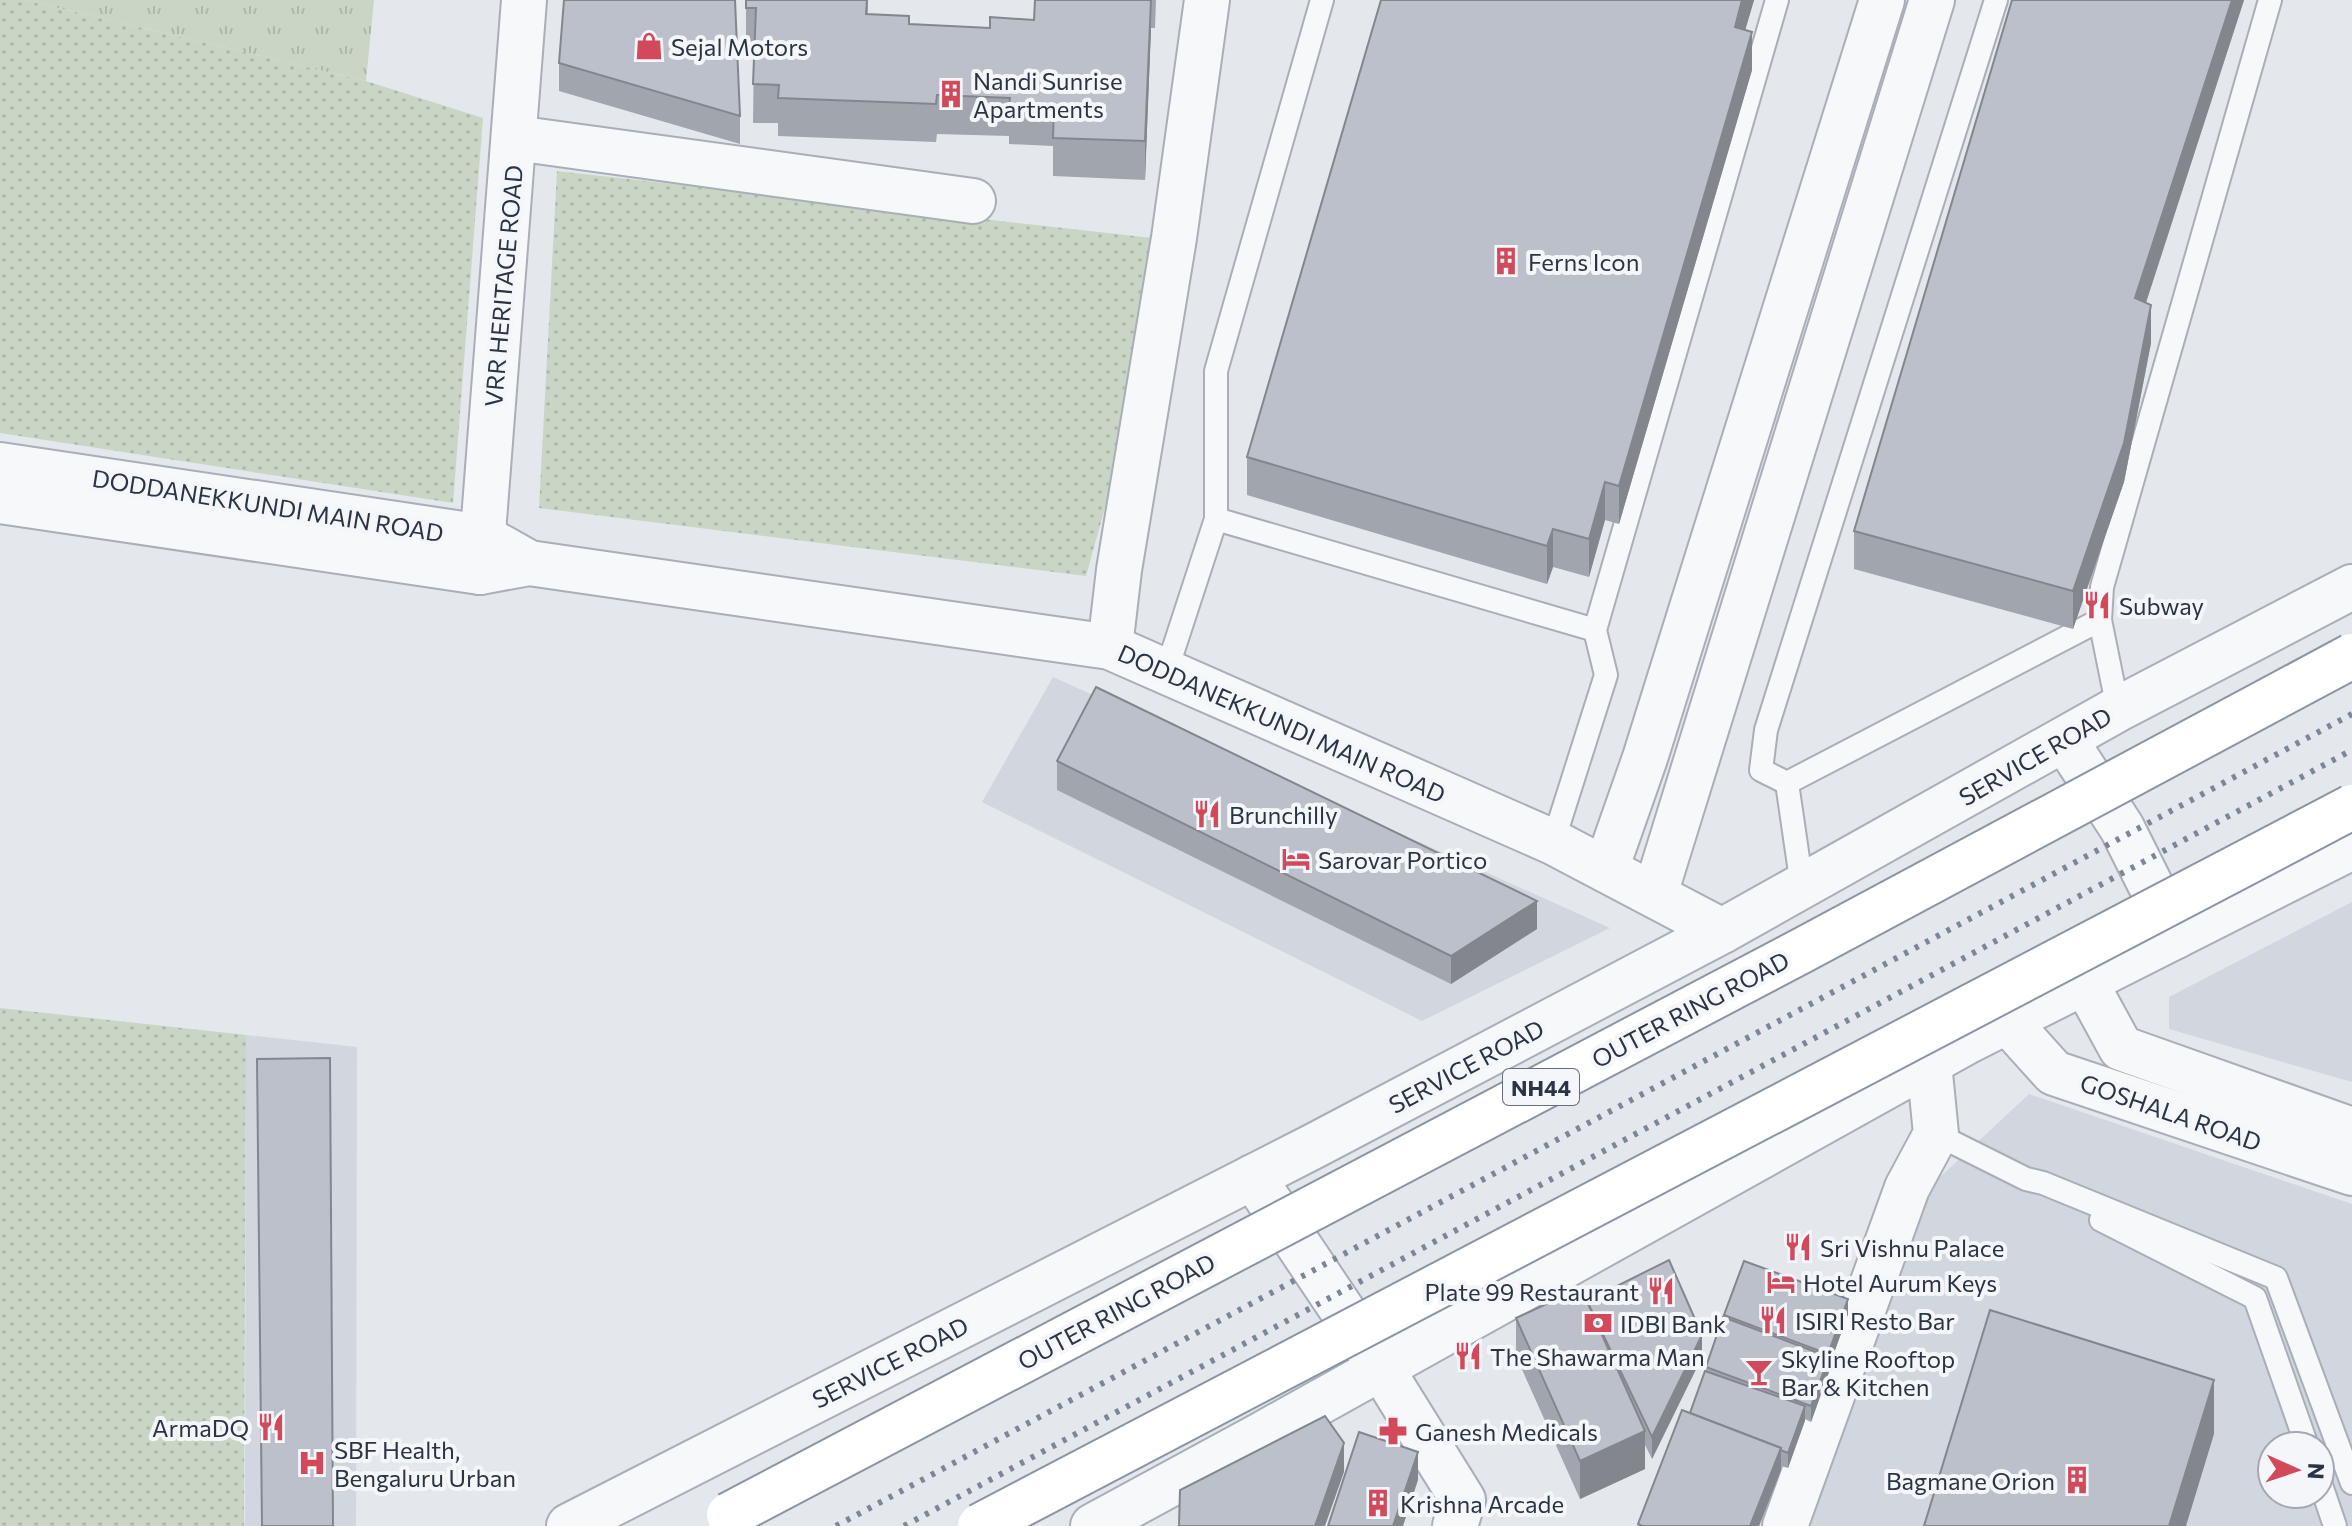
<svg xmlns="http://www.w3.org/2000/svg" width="2352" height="1526" viewBox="0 0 2352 1526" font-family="Commissioner,sans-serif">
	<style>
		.built { fill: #d2d6de; fill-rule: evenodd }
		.grass { fill: url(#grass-dots) }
		.park { fill: url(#park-tufts) }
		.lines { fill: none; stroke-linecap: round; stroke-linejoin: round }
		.service-casing { stroke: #a9aeb7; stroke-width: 26 }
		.minor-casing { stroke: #a9aeb7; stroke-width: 48 }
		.tertiary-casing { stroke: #a9aeb7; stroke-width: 48 }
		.service { stroke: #f7f8fa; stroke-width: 22 }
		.minor { stroke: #f7f8fa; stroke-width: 44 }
		.tertiary { stroke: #f7f8fa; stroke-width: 44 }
		.rail { stroke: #7d8696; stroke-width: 6; stroke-dasharray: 4 8; stroke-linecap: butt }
		.trunk-bridge-casing { stroke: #8b94a3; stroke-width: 48; stroke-linecap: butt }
		.trunk-bridge { stroke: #fff; stroke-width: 44 }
		.wall { fill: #a1a5ae }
		.shaded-wall { fill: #83868d }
		.building { fill: #bbc0ca; stroke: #83868d; stroke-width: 2 }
		.labels { text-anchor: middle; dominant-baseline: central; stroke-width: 8; stroke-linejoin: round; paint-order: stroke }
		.shield { fill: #f4f6f9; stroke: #676e7b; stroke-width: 2 }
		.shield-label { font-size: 22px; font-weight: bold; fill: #2b3445 }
		.poi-label { font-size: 24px; fill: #2b3445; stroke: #f4f6f9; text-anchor: start }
		.street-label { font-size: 24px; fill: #2b3445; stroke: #f4f6f9 }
	</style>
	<defs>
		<pattern id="grass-dots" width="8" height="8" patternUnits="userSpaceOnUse" patternTransform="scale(2)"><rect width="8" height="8" fill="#c9d6c5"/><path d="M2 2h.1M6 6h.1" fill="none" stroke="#adb8ab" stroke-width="1.8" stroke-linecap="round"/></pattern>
		<pattern id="park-tufts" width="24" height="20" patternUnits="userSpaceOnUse" patternTransform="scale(2)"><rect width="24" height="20" fill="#c9d6c5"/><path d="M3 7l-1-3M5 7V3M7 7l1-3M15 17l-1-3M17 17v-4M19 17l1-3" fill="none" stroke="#adb8ab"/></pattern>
	</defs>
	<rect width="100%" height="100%" fill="#e4e7ec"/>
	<g class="built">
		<polygon points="1053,677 1610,928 1422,1021 982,802"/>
		<polygon points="2352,902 2352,1082 2169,1029 2169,997"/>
		<polygon points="246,1035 357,1047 356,1526 245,1526"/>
		<path d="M2029,1094L2352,1204V1526H1793L1909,1206ZM2272,1446H2320V1494H2272Z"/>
	</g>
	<g class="grass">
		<polygon points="0,0 25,0 366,81 483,118 453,503 0,433"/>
		<polygon points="557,171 1179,241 1086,576 539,508"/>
		<polygon points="0,1008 246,1035 244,1526 0,1526"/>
	</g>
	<polygon class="park" points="25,0 374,0 366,81"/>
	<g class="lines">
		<defs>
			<g id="service">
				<polyline points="1996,0 1766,730 1761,770 1787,783 2100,620"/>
				<polyline points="1216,519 1595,630"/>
				<polyline points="1166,672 1216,519 1216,371 1322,0"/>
				<polyline points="2118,709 2100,620 2102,587 2270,0"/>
				<polyline points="1787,783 1802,886"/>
				<polyline points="1553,842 1606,675 1595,630 1777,0"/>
				<polyline points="1936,1134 2026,1179 2043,1183 2276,1278 2352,1483"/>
				<polyline points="2101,1220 2255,1298 2307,1446"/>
				<polyline points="2320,1482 2335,1526"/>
			</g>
			<g id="minor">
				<polyline points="515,138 973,201"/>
				<polyline points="480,572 524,0"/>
				<polyline points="1110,647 1119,570 1174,238 1207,0"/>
				<polyline points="1606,869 1645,758 1882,0"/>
				<polyline points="1655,894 1932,0"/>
				<polyline points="1253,1177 1381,1368 1463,1500 1455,1526"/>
				<polyline points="1785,1526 1907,1188 1936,1134 1929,1063"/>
			</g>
			<g id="tertiary">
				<polyline points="0,465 483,537 529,563"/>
				<polyline points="0,501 480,572 529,563 1110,647 1553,842 1722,931"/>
				<polyline points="2065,740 2122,828 2176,936"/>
				<polyline points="2085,982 2121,1048 2352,1130"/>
				<polyline points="2008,1022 2054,1073 2352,1173"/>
				<polyline points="569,1526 1314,1146 1722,931 2118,709 2352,587"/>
				<polyline points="1093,1526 1259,1436 1968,1041 2352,847"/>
			</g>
		</defs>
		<use href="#service" class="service-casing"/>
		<use href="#minor" class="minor-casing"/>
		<use href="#tertiary" class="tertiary-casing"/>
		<use href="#service" class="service"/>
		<use href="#minor" class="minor"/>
		<use href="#tertiary" class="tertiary"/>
		<g class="rail">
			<polyline points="836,1526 2352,714"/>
			<polyline points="904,1526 2352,750"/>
		</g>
		<defs>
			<g id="trunk-bridge">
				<polyline points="729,1515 1803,950 2352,656"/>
				<polyline points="980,1526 2352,807"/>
			</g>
		</defs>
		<use href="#trunk-bridge" class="trunk-bridge-casing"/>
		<use href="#trunk-bridge" class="trunk-bridge"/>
	</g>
	<g class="wall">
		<polygon points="746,0 868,0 868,14 909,24 990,28 1034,20 1035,0 1156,0 1155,28 1151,28 1145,180 1053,176 1053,146 1009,144 1009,136 937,134 936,142 778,136 778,123 753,123 754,47 746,46"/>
		<polygon points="1381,0 1754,0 1745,30 1752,70 1619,524 1605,520 1589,577 1553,567 1547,584 1247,495 1247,457"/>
		<polygon points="2012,0 2244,0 2146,303 2151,343 2124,482 2073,629 1854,569 1854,531"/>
		<polygon points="559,63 740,116 740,144 559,91"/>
		<polygon points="1057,761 1537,929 1451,984 1057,790"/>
		<polygon points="1587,1301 1702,1357 1652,1459 1645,1445 1645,1469 1580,1499 1516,1356 1516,1318"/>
		<polygon points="1848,1314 1829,1367 1829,1372 1811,1422 1805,1419 1788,1468 1781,1466 1781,1470 1759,1526 1638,1526 1690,1413 1706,1371 1706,1367 1724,1315"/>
	</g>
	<g class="shaded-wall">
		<polygon points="1151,0 1151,28 1145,180 1145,141"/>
		<polygon points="1742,0 1754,0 1735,65 1735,27"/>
		<polygon points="2232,0 2244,0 2135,336 2135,298"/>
		<polygon points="1752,32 1752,70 1619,524 1619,486"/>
		<polygon points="2151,305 2151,343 2124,482 2073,629 2073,591"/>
		<polygon points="1605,482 1605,520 1589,577 1589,539"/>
		<polygon points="1553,529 1553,567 1547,584 1547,546"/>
		<polygon points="1537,901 1537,929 1451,984 1451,956"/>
		<polygon points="1848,1299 1848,1314 1829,1367 1829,1372 1811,1422 1811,1406 1828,1358 1828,1354"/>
		<polygon points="1702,1335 1702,1357 1652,1459 1652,1437"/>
		<polygon points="2214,1380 2214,1434 2186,1526 2169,1526"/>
		<polygon points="1805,1406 1805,1421 1788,1468 1788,1453"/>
		<polygon points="1645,1431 1645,1469 1580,1499 1580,1461"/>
		<polygon points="1344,1443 1344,1472 1325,1526 1315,1526"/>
		<polygon points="1781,1448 1781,1470 1759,1526 1750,1526"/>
		<polygon points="1418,1452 1418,1480 1403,1526 1393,1526"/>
	</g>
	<g class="building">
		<polygon points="564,0 735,0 740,116 559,63"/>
		<polygon points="746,0 867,0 866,14 909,16 909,24 990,28 990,17 1034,20 1035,0 1151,0 1145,141 1053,138 1054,108 1009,106 1010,98 937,95 936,104 778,98 779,85 753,84 756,8 746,8"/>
		<polygon points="1381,0 1742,0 1735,27 1752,32 1619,486 1605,482 1589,539 1553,529 1547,546 1247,457"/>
		<polygon points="2012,0 2232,0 2135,298 2151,305 2124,443 2073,591 1854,531"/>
		<polygon points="1096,687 1537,901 1451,956 1057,761"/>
		<polygon points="330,1058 333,1526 262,1526 257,1059"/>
		<polygon points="1669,1260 1702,1335 1652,1437 1587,1301"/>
		<polygon points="1744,1261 1848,1299 1828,1354 1724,1315"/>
		<polygon points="1581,1288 1645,1431 1580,1461 1516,1318"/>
		<polygon points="1990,1310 2214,1380 2169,1526 1924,1526"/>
		<polygon points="1723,1317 1829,1357 1811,1406 1706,1367"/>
		<polygon points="1705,1371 1805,1406 1788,1453 1780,1450 1781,1448 1690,1413"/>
		<polygon points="1682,1410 1781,1448 1750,1526 1642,1526 1638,1524"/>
		<polygon points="1325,1416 1344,1443 1315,1526 1179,1526 1180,1490"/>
		<polygon points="1359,1432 1418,1452 1393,1526 1328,1526"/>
	</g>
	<defs>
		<symbol id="shop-bare" viewBox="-9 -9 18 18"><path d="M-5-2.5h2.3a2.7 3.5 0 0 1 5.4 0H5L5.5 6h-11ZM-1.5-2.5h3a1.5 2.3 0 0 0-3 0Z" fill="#d1495b" stroke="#f4f6f9" stroke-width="2.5" paint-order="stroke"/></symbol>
		<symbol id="building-bare" viewBox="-9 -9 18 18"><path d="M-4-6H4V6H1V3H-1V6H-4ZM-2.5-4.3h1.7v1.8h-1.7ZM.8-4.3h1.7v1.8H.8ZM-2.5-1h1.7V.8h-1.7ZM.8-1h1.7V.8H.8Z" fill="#d1495b" stroke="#f4f6f9" stroke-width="2.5" paint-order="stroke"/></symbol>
		<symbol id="restaurant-bare" viewBox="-9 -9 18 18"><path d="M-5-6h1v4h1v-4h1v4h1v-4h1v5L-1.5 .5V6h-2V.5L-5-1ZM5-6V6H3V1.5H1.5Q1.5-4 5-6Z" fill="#d1495b" stroke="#f4f6f9" stroke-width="2.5" paint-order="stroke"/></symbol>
		<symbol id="hotel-bare" viewBox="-9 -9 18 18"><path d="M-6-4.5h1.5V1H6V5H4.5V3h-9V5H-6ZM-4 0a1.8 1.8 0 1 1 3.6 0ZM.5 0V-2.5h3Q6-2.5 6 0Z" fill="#d1495b" stroke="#f4f6f9" stroke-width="2.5" paint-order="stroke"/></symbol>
		<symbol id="bank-bare" viewBox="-9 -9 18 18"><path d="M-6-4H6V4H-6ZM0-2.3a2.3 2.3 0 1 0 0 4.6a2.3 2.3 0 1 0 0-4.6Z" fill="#d1495b" stroke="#f4f6f9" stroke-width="2.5" paint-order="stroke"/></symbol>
		<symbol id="bar-bare" viewBox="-9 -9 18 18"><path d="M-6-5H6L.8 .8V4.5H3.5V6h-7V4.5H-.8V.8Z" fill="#d1495b" stroke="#f4f6f9" stroke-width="2.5" paint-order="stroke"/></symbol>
		<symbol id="pharmacy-bare" viewBox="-9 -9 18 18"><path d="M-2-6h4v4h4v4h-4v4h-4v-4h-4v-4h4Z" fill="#d1495b" stroke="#f4f6f9" stroke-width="2.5" paint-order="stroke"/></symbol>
		<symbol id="hospital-bare" viewBox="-9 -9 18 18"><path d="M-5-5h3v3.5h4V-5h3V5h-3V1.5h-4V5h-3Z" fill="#d1495b" stroke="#f4f6f9" stroke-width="2.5" paint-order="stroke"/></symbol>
	</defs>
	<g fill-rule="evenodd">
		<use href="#shop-bare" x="629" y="26" width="40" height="40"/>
		<use href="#building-bare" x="931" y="74" width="40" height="40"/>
		<use href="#building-bare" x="1486" y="241" width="40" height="40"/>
		<use href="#restaurant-bare" x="2077" y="585" width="40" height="40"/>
		<use href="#restaurant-bare" x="1187" y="794" width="40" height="40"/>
		<use href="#hotel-bare" x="1276" y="839" width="40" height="40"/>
		<use href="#restaurant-bare" x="1778" y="1227" width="40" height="40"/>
		<use href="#hotel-bare" x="1761" y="1262" width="40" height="40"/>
		<use href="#restaurant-bare" x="1641" y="1271" width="40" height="40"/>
		<use href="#restaurant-bare" x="1753" y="1300" width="40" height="40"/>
		<use href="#bank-bare" x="1578" y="1303" width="40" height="40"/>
		<use href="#restaurant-bare" x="1448" y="1336" width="40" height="40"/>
		<use href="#bar-bare" x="1739" y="1352" width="40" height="40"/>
		<use href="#restaurant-bare" x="251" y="1407" width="40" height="40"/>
		<use href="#pharmacy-bare" x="1373" y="1411" width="40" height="40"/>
		<use href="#hospital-bare" x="292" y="1443" width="40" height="40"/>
		<use href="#building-bare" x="2057" y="1460" width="40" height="40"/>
		<use href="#building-bare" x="1358" y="1483" width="40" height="40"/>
	</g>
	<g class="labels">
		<rect class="shield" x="1503" y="1069" width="76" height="36" rx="6"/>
		<g class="shield-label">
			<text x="1541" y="1087">NH44</text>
		</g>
		<g class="poi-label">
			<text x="671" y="46">Sejal Motors</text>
			<text x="973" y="80">Nandi Sunrise<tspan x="973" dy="28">Apartments</tspan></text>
			<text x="1528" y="261">Ferns Icon</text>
			<text x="2119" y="605">Subway</text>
			<text x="1229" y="814">Brunchilly</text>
			<text x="1318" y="859">Sarovar Portico</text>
			<text x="1820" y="1247">Sri Vishnu Palace</text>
			<text x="1803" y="1282">Hotel Aurum Keys</text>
			<text x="1639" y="1291" text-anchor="end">Plate 99 Restaurant</text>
			<text x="1795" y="1320">ISIRI Resto Bar</text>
			<text x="1620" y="1323">IDBI Bank</text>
			<text x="1490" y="1356">The Shawarma Man</text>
			<text x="1781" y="1358">Skyline Rooftop<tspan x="1781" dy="28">Bar &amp; Kitchen</tspan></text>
			<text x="249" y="1427" text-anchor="end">ArmaDQ</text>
			<text x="1415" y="1431">Ganesh Medicals</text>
			<text x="334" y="1449">SBF Health,<tspan x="334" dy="28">Bengaluru Urban</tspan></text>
			<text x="2055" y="1480" text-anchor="end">Bagmane Orion</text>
			<text x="1400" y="1503">Krishna Arcade</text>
		</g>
		<g class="street-label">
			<text transform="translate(503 286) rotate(-85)">VRR HERITAGE ROAD</text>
			<text transform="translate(268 505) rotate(9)">DODDANEKKUNDI MAIN ROAD</text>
			<text transform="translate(1282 723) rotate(24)">DODDANEKKUNDI MAIN ROAD</text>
			<text transform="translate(2035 756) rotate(-30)">SERVICE ROAD</text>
			<text transform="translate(1690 1009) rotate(-28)">OUTER RING ROAD</text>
			<text transform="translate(1466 1066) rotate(-28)">SERVICE ROAD</text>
			<text transform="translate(2171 1112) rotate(19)">GOSHALA ROAD</text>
			<text transform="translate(1116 1311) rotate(-28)">OUTER RING ROAD</text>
			<text transform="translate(890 1362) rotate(-27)">SERVICE ROAD</text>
		</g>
	</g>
	<g transform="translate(2296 1470) rotate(93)"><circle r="38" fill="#f4f6f9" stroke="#a4a8b1" stroke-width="2"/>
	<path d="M0-6L14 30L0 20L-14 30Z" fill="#d1495b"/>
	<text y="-12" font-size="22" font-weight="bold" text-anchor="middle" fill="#2b3445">N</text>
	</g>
</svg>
